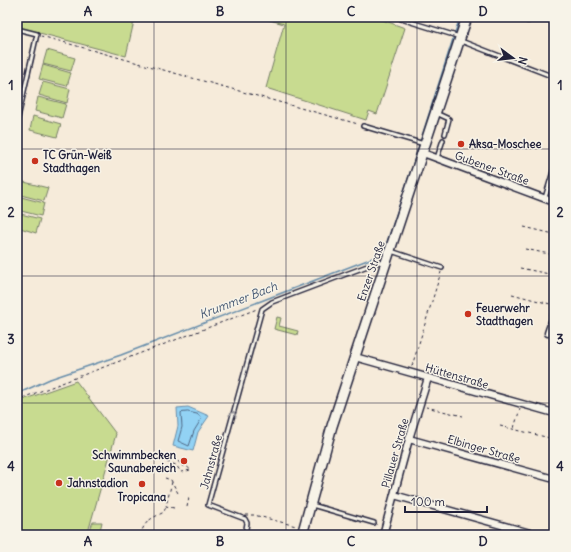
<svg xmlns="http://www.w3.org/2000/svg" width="571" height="552" viewBox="0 0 571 552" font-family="Delius,sans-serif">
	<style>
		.green { fill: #c8db90; stroke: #757e66 }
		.water { fill: #92d2f4; stroke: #658caa }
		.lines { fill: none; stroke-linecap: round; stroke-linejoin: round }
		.shore { stroke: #4f6885; stroke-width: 1 }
		.stream { stroke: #658caa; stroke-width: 1.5 }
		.lane-casing { stroke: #22223b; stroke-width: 6 }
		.street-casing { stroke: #22223b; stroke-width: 9 }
		.secondary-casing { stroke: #22223b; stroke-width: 12 }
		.path { stroke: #22223b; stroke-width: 1; stroke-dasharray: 3 3; stroke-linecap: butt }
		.lane { stroke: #f7f3e8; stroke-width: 3 }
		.street { stroke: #f7f3e8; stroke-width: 6 }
		.secondary { stroke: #f7f3e8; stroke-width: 9 }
		.oneway { stroke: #97959a }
		.grid { fill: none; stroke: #22223b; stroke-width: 1; stroke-opacity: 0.55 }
		.poi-dot { fill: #c8321e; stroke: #f7f3e8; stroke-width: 1.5 }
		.labels { text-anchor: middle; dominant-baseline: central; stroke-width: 3; stroke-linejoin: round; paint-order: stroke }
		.poi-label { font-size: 11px; font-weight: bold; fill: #22223b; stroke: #f7f3e8; text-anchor: start }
		.street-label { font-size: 11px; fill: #22223b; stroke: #f7f3e8 }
		.water-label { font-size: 12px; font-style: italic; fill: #445772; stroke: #f7f3e8 }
		.neatline { fill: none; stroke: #22223b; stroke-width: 1.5 }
		.grid-label { font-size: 13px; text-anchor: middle; font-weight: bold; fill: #22223b }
	</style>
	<rect width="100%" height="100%" fill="#f6ebda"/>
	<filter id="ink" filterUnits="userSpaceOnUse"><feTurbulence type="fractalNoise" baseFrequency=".025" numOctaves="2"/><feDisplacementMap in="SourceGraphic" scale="8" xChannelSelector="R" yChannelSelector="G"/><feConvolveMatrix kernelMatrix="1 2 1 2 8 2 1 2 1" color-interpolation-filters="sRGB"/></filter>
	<g filter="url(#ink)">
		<g class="green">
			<polygon points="17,17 135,17 126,56 17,27"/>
			<polygon points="259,17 374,17 405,28 377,114 369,111 366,120 266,88 284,24"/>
			<polygon points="47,50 75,58 71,71 43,64"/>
			<polygon points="43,65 71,73 67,86 39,79"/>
			<polygon points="43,82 70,89 67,103 39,95"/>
			<polygon points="38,97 66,104 62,118 35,111"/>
			<polygon points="33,116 61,124 57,137 30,130"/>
			<polygon points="20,181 48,188 44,201 17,194"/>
			<polygon points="17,196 44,203 41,216 17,210"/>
			<polygon points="17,213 40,219 36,233 17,227"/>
			<polygon points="277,317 281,318 279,326 298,331 297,335 274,329"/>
			<polygon points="76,381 116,434 88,532 86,535 17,535 17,402"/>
			<polygon points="93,522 102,522 99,535 88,535"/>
		</g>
		<polygon class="water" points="188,407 209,416 198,432 193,451 173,446 178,426 177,408"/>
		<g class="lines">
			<polygon class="shore" points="188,412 197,414 202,418 194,431 189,446 178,441 182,427 181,413"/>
			<g class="stream">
				<polyline points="413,164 460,17"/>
				<polyline points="17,394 50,379 121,355 383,254 411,170"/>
			</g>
			<defs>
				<g id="lane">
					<polyline points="401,17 401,19 460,37"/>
					<polyline points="518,17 528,21 529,17"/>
					<polyline points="17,29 37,34 17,122"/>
					<polyline points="461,41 554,77"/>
					<polyline points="436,113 449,119 445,134"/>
					<polyline points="363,126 424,144"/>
					<polyline points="437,158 443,140"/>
					<polyline points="545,198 554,168"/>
					<polyline points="391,251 442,268"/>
					<polyline points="312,505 374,523"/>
					<polyline points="245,535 247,523 245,519 208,505 262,309 272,302 378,262 383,263"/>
				</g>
				<g id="street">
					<polyline points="423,153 554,202"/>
					<polyline points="548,333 554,316"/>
					<polyline points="355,357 554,413"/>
					<polyline points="409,439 554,479"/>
					<polyline points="394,495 537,535"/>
					<polyline points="383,535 409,439 428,378"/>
				</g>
				<polyline id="secondary" points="302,535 332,426 467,17"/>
			</defs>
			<use href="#lane" class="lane-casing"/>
			<use href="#street" class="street-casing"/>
			<use href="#secondary" class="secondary-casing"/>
			<g class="path">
				<polyline points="41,36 358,124"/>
				<polyline points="524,227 554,234"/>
				<polyline points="525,249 554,255"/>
				<polyline points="520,268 554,275"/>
				<polyline points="512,294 554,305"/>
				<polyline points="412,366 441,272"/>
				<polyline points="17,400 257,309"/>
				<polyline points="426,407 463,416"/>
				<polyline points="500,426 554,439"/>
				<polyline points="514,428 520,409"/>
				<polyline points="167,462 176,465 181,472 191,470 186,466 182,466 178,461"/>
				<polyline points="165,478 171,480 179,495"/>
				<polyline points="172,482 166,506 174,508"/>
				<polyline points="187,507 189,498"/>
				<polyline points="245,515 254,515 296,526"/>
				<path d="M140,535C146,519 151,519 164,512L166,506"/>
			</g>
			<use href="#lane" class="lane"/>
			<use href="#street" class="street"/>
			<use href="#secondary" class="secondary"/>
		</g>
		<defs><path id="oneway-chevron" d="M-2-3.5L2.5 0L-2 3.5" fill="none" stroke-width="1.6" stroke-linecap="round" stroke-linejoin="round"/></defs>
		<use class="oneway" href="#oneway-chevron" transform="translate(233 414) rotate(-75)"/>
	</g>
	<path class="grid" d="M154,17V535M286,17V535M417,17V535M17,149H554M17,276H554M17,403H554"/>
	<g class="poi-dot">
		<circle cx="461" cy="144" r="4"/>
		<circle cx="35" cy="161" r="4"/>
		<circle cx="468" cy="314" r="4"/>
		<circle cx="184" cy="461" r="4"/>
		<circle cx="59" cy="483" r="4"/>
		<circle cx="142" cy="484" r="4"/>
	</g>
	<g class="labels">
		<g class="poi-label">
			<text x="469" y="144">Aksa-Moschee</text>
			<text x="43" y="155">TC Grün-Weiß<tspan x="43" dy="13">Stadthagen</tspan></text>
			<text x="476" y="308">Feuerwehr<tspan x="476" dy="13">Stadthagen</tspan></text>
			<text x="176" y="455" text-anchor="end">Schwimmbecken<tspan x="176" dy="13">Saunabereich</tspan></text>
			<text x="67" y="483">Jahnstadion</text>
			<text x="142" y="497" text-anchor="middle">Tropicana</text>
		</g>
		<g class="street-label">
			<text transform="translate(492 168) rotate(20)">Gubener Straße</text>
			<text transform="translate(371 271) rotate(-71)">Enzer Straße</text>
			<text transform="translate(457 376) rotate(16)">Hüttenstraße</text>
			<text transform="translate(484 449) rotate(16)">Elbinger Straße</text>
			<text transform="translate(395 453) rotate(-74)">Pillauer Straße</text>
			<text transform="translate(211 462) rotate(-75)">Jahnstraße</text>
		</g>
		<g class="water-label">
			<text transform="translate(238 300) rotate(-21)">Krummer Bach</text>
		</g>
	</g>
	<rect width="571" height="552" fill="none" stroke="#f7f3e8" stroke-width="44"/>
	<g transform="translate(513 58) rotate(105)" stroke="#f7f3e8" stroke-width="3" paint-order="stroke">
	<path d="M0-3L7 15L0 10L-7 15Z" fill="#22223b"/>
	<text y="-6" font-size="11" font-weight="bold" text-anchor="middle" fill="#22223b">N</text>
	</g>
	<path d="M405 506v6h82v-6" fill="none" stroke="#22223b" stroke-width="2"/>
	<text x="411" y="506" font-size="12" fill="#22223b" stroke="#f7f3e8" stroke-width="3" paint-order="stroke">100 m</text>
	<rect x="22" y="22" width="527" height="508" class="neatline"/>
	<g class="grid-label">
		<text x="88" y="16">A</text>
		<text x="220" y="16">B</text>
		<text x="351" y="16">C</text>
		<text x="483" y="16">D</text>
		<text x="11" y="90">1</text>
		<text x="560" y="90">1</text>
		<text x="11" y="217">2</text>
		<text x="560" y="217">2</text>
		<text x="11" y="344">3</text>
		<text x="560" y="344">3</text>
		<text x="11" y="471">4</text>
		<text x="560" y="471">4</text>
		<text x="88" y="546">A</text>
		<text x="220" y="546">B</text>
		<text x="351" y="546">C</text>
		<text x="483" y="546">D</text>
	</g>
</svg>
